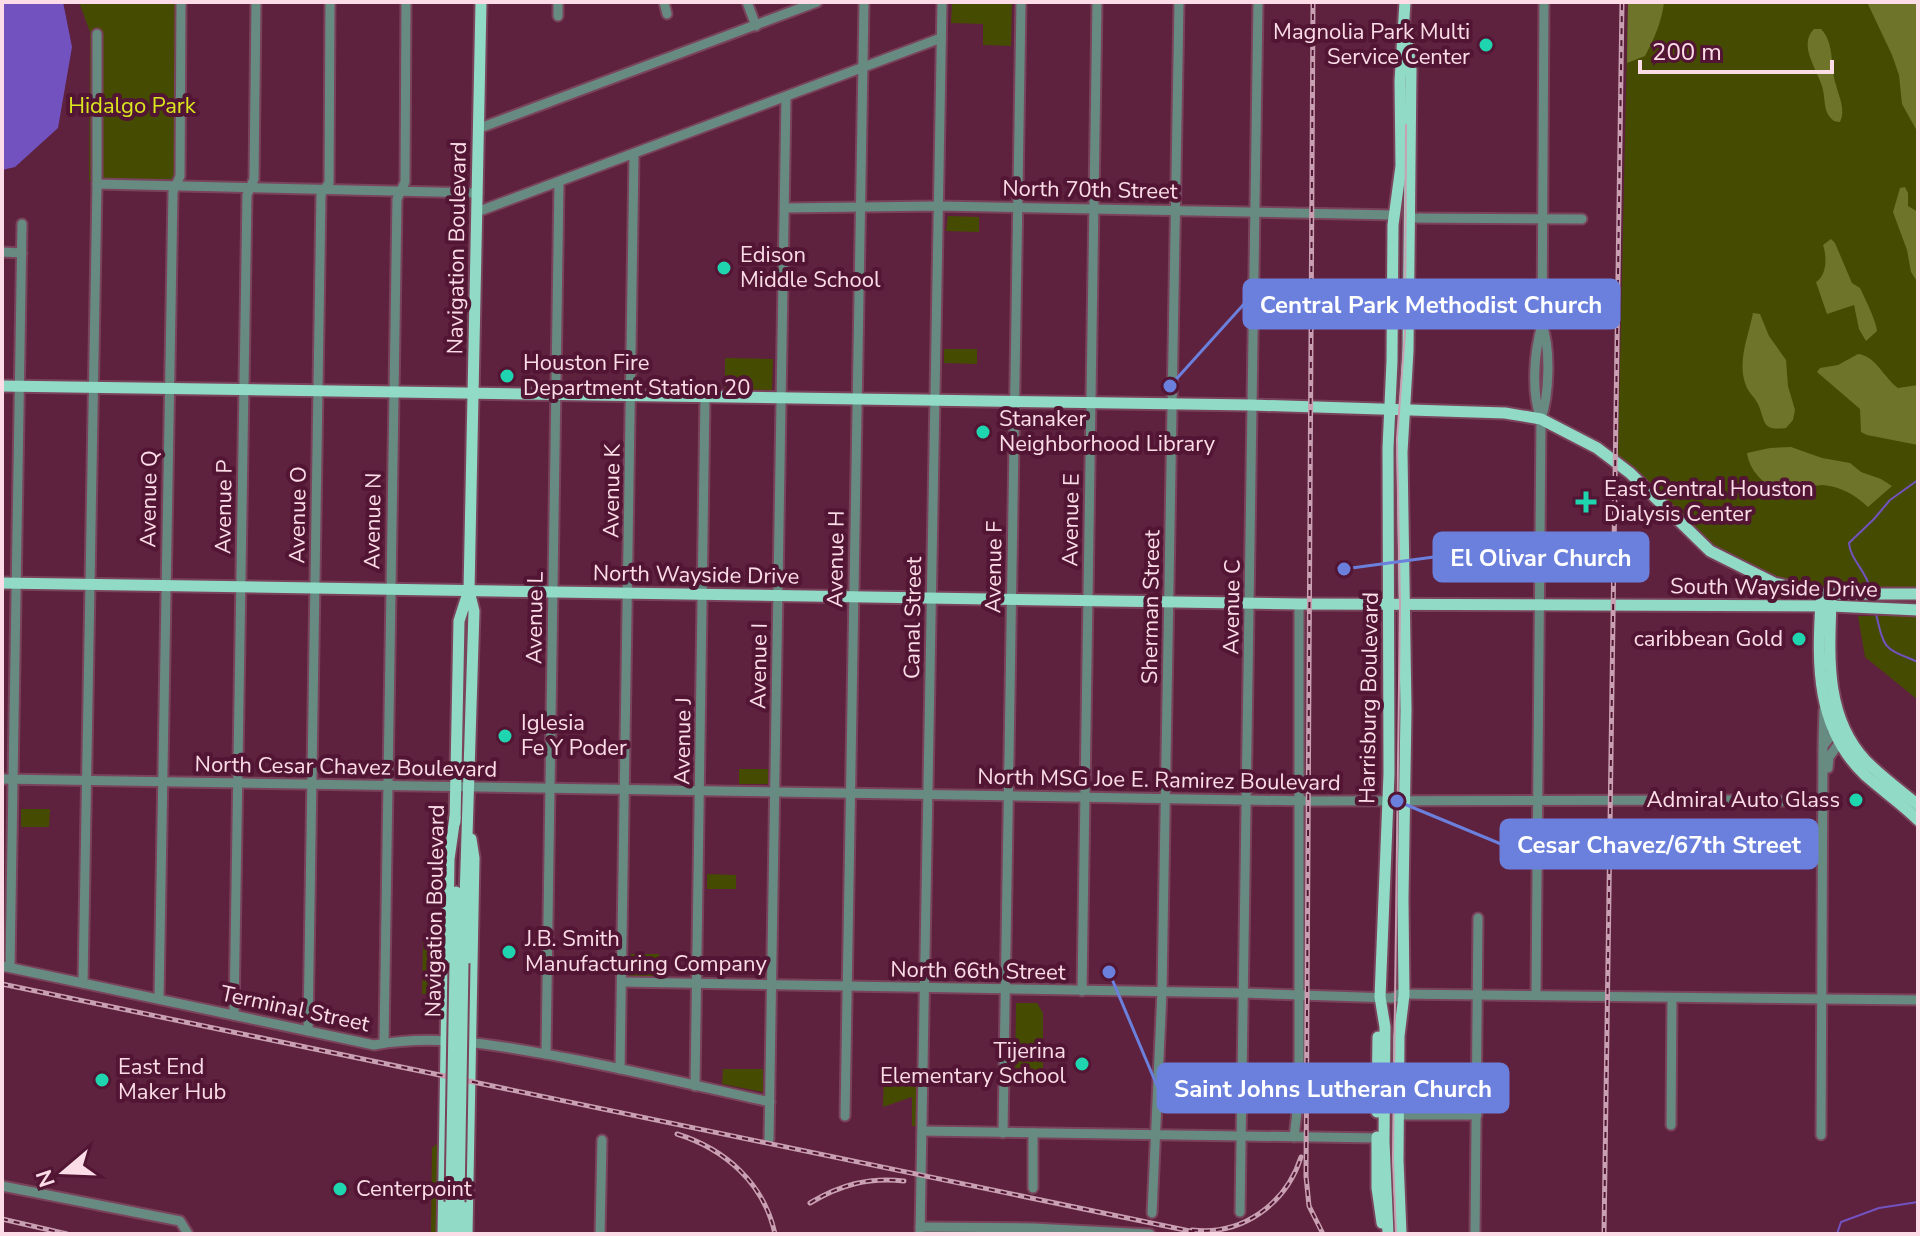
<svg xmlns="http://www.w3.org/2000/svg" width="1920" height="1236" viewBox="0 0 1920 1236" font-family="'Nunito Sans',sans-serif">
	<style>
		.green { fill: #464b02 }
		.forest { fill: #6e7429 }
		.water { fill: #7252bf }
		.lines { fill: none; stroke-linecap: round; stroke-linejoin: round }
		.stream { stroke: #7252bf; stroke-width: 2 }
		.minor-casing { stroke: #7a435c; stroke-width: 13 }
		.major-casing { stroke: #7a435c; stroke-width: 15 }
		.minor { stroke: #688b81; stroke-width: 9 }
		.major { stroke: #91dbc6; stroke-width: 11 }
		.tram { stroke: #c9a0b1; stroke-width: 2 }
		.rail-casing { stroke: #c9a0b1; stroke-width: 5 }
		.rail { stroke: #521634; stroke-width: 2; stroke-dasharray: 6; stroke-linecap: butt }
		.major-bridge-casing { stroke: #7a435c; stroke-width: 15; stroke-linecap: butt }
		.major-bridge { stroke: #91dbc6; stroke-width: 11 }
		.poi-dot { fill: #1fd5b0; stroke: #521634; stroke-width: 3 }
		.labels { text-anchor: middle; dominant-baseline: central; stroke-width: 8; stroke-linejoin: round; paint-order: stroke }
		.poi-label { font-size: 22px; fill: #fbdce7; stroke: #521634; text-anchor: start }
		.park-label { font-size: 22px; fill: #dae71f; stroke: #521634 }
		.street-label { font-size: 22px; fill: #fbdce7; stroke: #521634 }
		.leader { fill: none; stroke: #6b80dd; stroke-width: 3 }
		.callout-dot { fill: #6b80dd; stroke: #521634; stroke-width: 3 }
		.callout { fill: #6b80dd; stroke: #6b80dd; stroke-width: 3 }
		.callout-label { font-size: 24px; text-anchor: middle; font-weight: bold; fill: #fff }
	</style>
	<rect width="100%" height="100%" fill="#5e223e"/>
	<g class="green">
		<polygon points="79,2 176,2 174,184 89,181 90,32"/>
		<polygon points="952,2 1012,2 1011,46 983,45 983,24 951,23"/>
		<path d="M1628,2H1918V589C1885,585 1852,590 1819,586C1725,575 1681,518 1618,455Z"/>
		<polygon points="948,216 979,217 979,232 946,231"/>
		<polygon points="944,349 977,349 977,364 944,363"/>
		<polygon points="725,358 773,359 772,390 725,389"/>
		<polygon points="1761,584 1810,597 1810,601 1761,600"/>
		<polygon points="1858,616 1918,616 1918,700 1865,657"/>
		<rect x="739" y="769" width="29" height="15"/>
		<polygon points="21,809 50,809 49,827 21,827"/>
		<polygon points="707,874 736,875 736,889 707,889"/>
		<polygon points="423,942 442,942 441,994 422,994"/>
		<polygon points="631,954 659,954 659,977 630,977"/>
		<polygon points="1016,1003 1037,1003 1043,1013 1043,1086 1015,1085"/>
		<polygon points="723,1069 763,1069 763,1092 722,1084"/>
		<polygon points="884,1070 917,1071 916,1126 912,1126 912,1097 883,1107"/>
		<polygon points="437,1144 440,1146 438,1234 431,1234 432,1148"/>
	</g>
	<g class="forest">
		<path d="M1628,2H1664C1662,21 1654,39 1645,56L1627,63Z"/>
		<polygon points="1867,2 1918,2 1917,131 1902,104 1899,75 1892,55"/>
		<path d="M1814,29H1821C1835,43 1830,67 1836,85C1839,97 1846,110 1840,122C1834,121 1834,122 1829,116C1824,109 1825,99 1823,90C1819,71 1797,46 1814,29Z"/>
		<polygon points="1905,187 1908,193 1908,206 1918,212 1918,283 1911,272 1907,250 1893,212 1900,188"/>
		<path d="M1831,239L1835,243L1852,283L1860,288C1864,296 1877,323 1877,331L1866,341L1859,329L1854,305L1827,314L1816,282C1827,275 1827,257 1823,245Z"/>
		<path d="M1753,313L1760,314L1769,336L1786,360L1788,386L1795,410L1793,420L1786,428C1761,431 1766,422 1758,404C1755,398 1750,394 1747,388C1736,364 1748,338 1753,313Z"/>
		<path d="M1858,354C1876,356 1884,378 1898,388L1918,385V445L1867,435L1861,432L1860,409L1817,372L1820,368L1838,365Z"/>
		<path d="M1791,447L1822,458L1850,463L1861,472L1881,479L1892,486L1868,507C1855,495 1842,487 1823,485C1814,485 1807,489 1798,491C1775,496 1750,476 1747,453L1770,448Z"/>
	</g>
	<polygon class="water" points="2,2 63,2 72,47 58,128 15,167 2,170"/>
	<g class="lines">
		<g class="stream">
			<polyline points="1918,153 1918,202"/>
			<path d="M1870,588C1866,571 1850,559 1849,543L1874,519L1890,500L1918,480"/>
			<path d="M1876,614C1885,651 1883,647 1918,662"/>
			<polyline points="1837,1234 1841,1222 1879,1208 1918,1202"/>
		</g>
		<defs>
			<g id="minor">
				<polyline points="664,2 667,14"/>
				<polyline points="747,2 756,26"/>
				<polyline points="558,16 558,2"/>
				<polyline points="480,128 817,2"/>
				<polyline points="97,184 478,193"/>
				<polyline points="785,208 938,206 1394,215"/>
				<polyline points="477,212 941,38"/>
				<polyline points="1409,218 1582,219"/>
				<polyline points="2,252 22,253"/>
				<path d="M1541,419C1531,393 1534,352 1542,325L1544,2"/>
				<polyline points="1823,743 1824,710"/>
				<polyline points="1828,768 1829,757 1842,739"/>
				<polyline points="2,779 1308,801 1728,800 1824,802"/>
				<path d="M2,966L374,1045C440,1033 502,1046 567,1058C635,1071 702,1087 770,1102"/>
				<polyline points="10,967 22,224"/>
				<polyline points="623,982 1243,993 1391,998 1404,995"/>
				<polyline points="83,983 97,184 97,34"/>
				<polyline points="1082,991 1097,2"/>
				<polyline points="1399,994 1918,1000"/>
				<path d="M1536,995L1541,419C1549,395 1551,349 1542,325"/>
				<polyline points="159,998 173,192 180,176 181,2"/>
				<polyline points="234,1015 247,195 254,179 256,2"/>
				<polyline points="308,1031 321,194 329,183 330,2"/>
				<polyline points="384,1043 397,199 405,182 406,2"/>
				<polyline points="546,1054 559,182"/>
				<polyline points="620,1069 634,154"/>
				<polyline points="695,1086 705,397"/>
				<polyline points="1405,1115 1477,1115"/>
				<polyline points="845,1116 864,2"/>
				<polyline points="1671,1125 1672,998"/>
				<polyline points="923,1131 1377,1138"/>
				<polyline points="1003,1133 1021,2"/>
				<polyline points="1033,1133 1033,1188"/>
				<polyline points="1821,1135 1823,746 1831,736 1841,732"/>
				<polyline points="1294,1137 1299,1095 1299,604"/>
				<polyline points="769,1139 786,97"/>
				<polyline points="2,1186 180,1221 188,1234"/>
				<polyline points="1240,1212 1258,2"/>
				<polyline points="1152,1213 1162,991 1179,2"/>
				<polyline points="920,1227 1033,1228 1150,1234"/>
				<polyline points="600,1234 602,1140"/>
				<polyline points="920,1234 942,2"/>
				<polyline points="1475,1234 1478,918"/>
			</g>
			<g id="major">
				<polyline points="2,386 1251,405 1505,413 1541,419 1597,448 1630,473 1710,551 1774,583 1821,594 1918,594"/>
				<polyline points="2,583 1299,604 1831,606 1918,610"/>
				<path d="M1821,602C1817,665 1816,729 1866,776C1883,791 1902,804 1918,820"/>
				<path d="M1831,602C1829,658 1825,717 1866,761C1882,777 1901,791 1918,805"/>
				<polyline points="455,822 459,621 468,593"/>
				<polyline points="455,963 456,892"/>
				<polyline points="463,963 474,611 469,591 481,2"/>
				<polyline points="1377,1112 1378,1037"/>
				<polyline points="1377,1137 1377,1188 1382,1223"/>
				<polyline points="443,1234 449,859 455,817"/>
				<polyline points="451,1234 451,1202"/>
				<polyline points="459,1234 459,1202"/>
				<polyline points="467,1234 474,858 471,839"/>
				<polyline points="1388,1234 1384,1142 1385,1027 1380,997 1389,774 1388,448 1392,361 1393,225 1401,166 1400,81 1405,2"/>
				<polyline points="1401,1234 1398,1160 1399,1036 1404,995 1403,899 1406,710 1402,452 1408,351 1411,70 1408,46"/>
			</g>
		</defs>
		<use href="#minor" class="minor-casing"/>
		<use href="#major" class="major-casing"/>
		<use href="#minor" class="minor"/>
		<use href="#major" class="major"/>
		<polyline class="tram" points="1396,1234 1393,1160 1400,605 1397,439 1405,333 1406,125"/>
		<defs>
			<g id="rail">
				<polyline points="1313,2 1306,1176 1309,1206 1323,1234"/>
				<polyline points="2,984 1204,1234"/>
				<path d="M677,1134C725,1149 764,1183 775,1234"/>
				<path d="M810,1203C840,1185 868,1177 904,1181"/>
				<polyline points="2,1219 67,1234"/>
				<path d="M1192,1230C1242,1236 1286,1204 1301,1157"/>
				<polyline points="1604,1234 1622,2"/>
			</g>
		</defs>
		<use href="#rail" class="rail-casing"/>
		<use href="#rail" class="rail"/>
		<defs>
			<g id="major-bridge">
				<polyline points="451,1202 455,963"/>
				<polyline points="459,1202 463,963"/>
			</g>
		</defs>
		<use href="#major-bridge" class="major-bridge-casing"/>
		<use href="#major-bridge" class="major-bridge"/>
	</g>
	<g class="poi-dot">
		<circle cx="1486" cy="45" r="8"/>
		<circle cx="724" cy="268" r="8"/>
		<circle cx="507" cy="376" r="8"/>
		<circle cx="983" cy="432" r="8"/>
		<path d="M1582 490h8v8h8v8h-8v8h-8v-8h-8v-8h8z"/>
		<circle cx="1799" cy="639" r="8"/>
		<circle cx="505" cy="736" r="8"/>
		<circle cx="1856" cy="800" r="8"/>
		<circle cx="509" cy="952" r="8"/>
		<circle cx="1082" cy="1064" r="8"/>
		<circle cx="102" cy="1080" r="8"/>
		<circle cx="340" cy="1189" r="8"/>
	</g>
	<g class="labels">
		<g class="poi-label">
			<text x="1470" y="32" text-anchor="end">Magnolia Park Multi<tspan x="1470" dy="25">Service Center</tspan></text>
			<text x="740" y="255">Edison<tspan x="740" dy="25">Middle School</tspan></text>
			<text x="523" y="363">Houston Fire<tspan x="523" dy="25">Department Station 20</tspan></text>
			<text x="999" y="419">Stanaker<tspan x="999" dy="25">Neighborhood Library</tspan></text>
			<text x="1604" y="489">East Central Houston<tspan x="1604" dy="25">Dialysis Center</tspan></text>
			<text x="1783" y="639" text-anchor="end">caribbean Gold</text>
			<text x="521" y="723">Iglesia<tspan x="521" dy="25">Fe Y Poder</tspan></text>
			<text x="1840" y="800" text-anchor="end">Admiral Auto Glass</text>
			<text x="525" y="939">J.B. Smith<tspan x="525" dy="25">Manufacturing Company</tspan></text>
			<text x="1066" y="1051" text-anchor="end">Tijerina<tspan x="1066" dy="25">Elementary School</tspan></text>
			<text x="118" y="1067">East End<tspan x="118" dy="25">Maker Hub</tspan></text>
			<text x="356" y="1189">Centerpoint</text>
		</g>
		<g class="park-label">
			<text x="132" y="106">Hidalgo Park</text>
		</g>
		<g class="street-label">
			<text transform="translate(1090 190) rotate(1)">North 70th Street</text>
			<text transform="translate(457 248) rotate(-89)">Navigation Boulevard</text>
			<text transform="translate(612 491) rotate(-89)">Avenue K</text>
			<text transform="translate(149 499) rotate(-89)">Avenue Q</text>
			<text transform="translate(224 507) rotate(-89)">Avenue P</text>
			<text transform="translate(298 515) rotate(-89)">Avenue O</text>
			<text transform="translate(1071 520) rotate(-89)">Avenue E</text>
			<text transform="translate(373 521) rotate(-89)">Avenue N</text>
			<text transform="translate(836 559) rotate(-89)">Avenue H</text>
			<text transform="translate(994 567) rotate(-89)">Avenue F</text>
			<text transform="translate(696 575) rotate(1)">North Wayside Drive</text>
			<text transform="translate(1774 588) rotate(1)">South Wayside Drive</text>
			<text transform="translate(1151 607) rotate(-89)">Sherman Street</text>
			<text transform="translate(1232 607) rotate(-89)">Avenue C</text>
			<text transform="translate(535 618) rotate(-89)">Avenue L</text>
			<text transform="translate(913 618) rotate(-89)">Canal Street</text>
			<text transform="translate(759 666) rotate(-89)">Avenue I</text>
			<text transform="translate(1369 698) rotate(-89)">Harrisburg Boulevard</text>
			<text transform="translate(683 741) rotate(-89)">Avenue J</text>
			<text transform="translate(346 767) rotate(1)">North Cesar Chavez Boulevard</text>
			<text transform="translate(1159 780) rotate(1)">North MSG Joe E. Ramirez Boulevard</text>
			<text transform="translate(435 911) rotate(-89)">Navigation Boulevard</text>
			<text transform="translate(978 971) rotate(1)">North 66th Street</text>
			<text transform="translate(295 1009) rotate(12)">Terminal Street</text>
		</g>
	</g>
	<path class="leader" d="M1170 386L1244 304M1344 569L1434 557M1397 801L1501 844M1109 972L1158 1088"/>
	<g class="callout-dot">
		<circle cx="1170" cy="386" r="8"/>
		<circle cx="1344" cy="569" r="8"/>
		<circle cx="1397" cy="801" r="8"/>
		<circle cx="1109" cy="972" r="8"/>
	</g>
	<g class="callout">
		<rect x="1244" y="280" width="375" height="48" rx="8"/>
		<rect x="1434" y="533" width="214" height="48" rx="8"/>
		<rect x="1501" y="820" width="316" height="48" rx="8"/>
		<rect x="1158" y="1064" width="350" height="48" rx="8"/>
	</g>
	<g class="callout-label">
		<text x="1431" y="313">Central Park Methodist Church</text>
		<text x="1541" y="566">El Olivar Church</text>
		<text x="1659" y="853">Cesar Chavez/67th Street</text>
		<text x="1333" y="1097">Saint Johns Lutheran Church</text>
	</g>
	<rect width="1920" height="1236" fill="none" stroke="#fbdce7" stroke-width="8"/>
	<g transform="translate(64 1172) rotate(251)" stroke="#521634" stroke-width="6" paint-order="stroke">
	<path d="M0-6L14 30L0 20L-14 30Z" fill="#fbdce7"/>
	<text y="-12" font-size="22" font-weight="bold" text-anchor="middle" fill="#fbdce7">N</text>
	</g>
	<path d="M1640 60v12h192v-12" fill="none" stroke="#fbdce7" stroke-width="4"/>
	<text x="1652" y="60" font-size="24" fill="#fbdce7" stroke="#521634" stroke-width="6" paint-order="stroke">200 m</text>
</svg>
